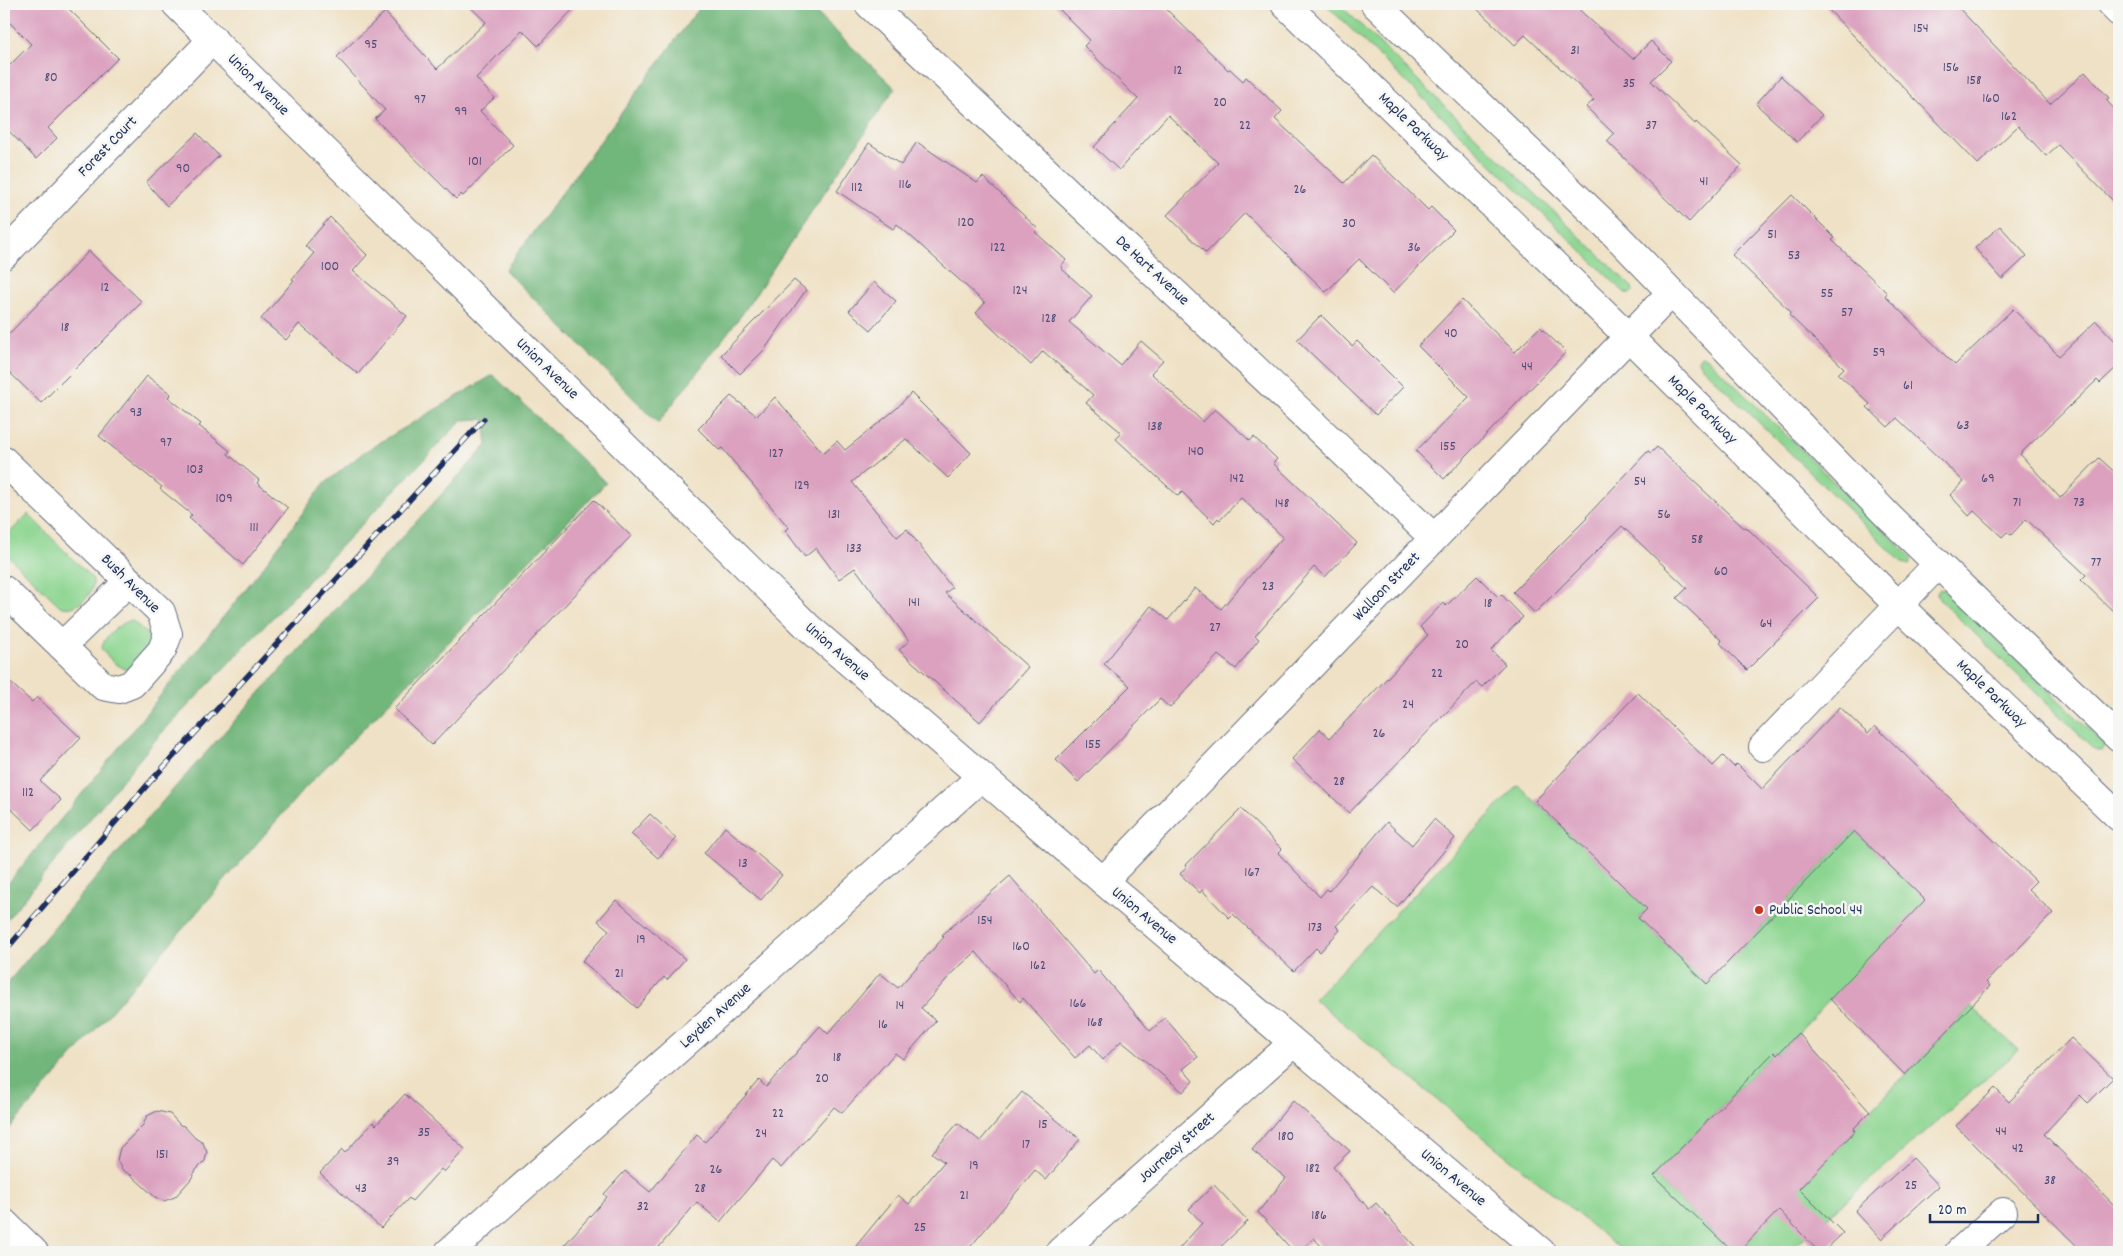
<svg xmlns="http://www.w3.org/2000/svg" width="2123" height="1256" viewBox="0 0 2123 1256" font-family="Dekko,sans-serif">
	<style>
		.green { fill: #8cd590; stroke: #548277 }
		.forest { fill: #71b67a; stroke: #46726c }
		.building { fill: #dba1bf }
		.lines { fill: none; stroke-linecap: round; stroke-linejoin: round }
		.minor-casing { stroke: #656d82; stroke-width: 30 }
		.minor { stroke: #fff; stroke-width: 28 }
		.rail-casing { stroke: #1b2f5e; stroke-width: 5.5 }
		.rail { stroke: #f6f6f2; stroke-width: 4; stroke-dasharray: 11; stroke-linecap: butt }
		.poi-dot { fill: #c8321e; stroke: #f6f6f2; stroke-width: 2 }
		.labels { text-anchor: middle; dominant-baseline: central; stroke-width: 5; stroke-linejoin: round; paint-order: stroke }
		.number-label { font-size: 14px; fill: #4b4c76 }
		.street-label { font-size: 16px; fill: #1b2f5e; stroke: #f6f6f2 }
		.poi-label { font-size: 16px; fill: #1b2f5e; stroke: #f6f6f2; text-anchor: start }
	</style>
	<rect width="100%" height="100%" fill="#f6f6f2"/>
	<filter id="ink" filterUnits="userSpaceOnUse"><feTurbulence type="fractalNoise" baseFrequency=".02" numOctaves="2"/><feDisplacementMap in="SourceGraphic" scale="10" xChannelSelector="R" yChannelSelector="G"/><feConvolveMatrix kernelMatrix="1 2 1 2 8 2 1 2 1" color-interpolation-filters="sRGB"/></filter>
	<filter id="wash" filterUnits="userSpaceOnUse"><feTurbulence type="fractalNoise" baseFrequency=".0096" numOctaves="4" result="noise"/><feDisplacementMap in="SourceGraphic" scale="20" xChannelSelector="R" yChannelSelector="G"/><feGaussianBlur stdDeviation="1.12" result="paint"/><feColorMatrix in="noise" values="0 0 0 0 0 0 0 0 0 0 0 0 0 0 0 0 0 1.4 0 .05"/><feComposite in="paint" operator="in"/></filter>
	<g filter="url(#wash)">
		<rect width="100%" height="100%" fill="#efe1c5"/>
		<g class="green">
			<polygon points="1325,4 1339,4 1632,287 1633,291 1630,294 1625,293"/>
			<polygon points="1701,356 1707,358 1909,555 1912,560 1909,565 1903,563 1700,365 1698,361"/>
			<path d="M28,514L93,579C96,594 75,613 60,606L4,552V538Z"/>
			<polygon points="1940,589 1946,591 2101,741 2104,747 2101,751 2094,749 1940,600 1937,593"/>
			<path d="M131,620L150,636L149,647L127,670L114,663L101,649C106,634 116,626 131,620Z"/>
			<polygon points="1702,777 1736,816 1638,918 1707,984 1854,831 1926,900 1777,1055 1774,1052 1654,1176 1733,1252 1624,1252 1314,999 1518,785 1610,873"/>
			<polygon points="1971,1007 2019,1050 1787,1252 1738,1252 1855,1131 1853,1129"/>
		</g>
		<g class="forest">
			<polygon points="702,4 807,4 895,88 743,313 658,423 505,270"/>
			<path d="M493,375L606,483L304,789L4,1135V987C158,800 323,623 487,445L484,419L462,420L158,737L4,923V888L80,796L264,566L323,485L364,452Z"/>
		</g>
		<g id="blocks">
			<g class="building">
				<polygon points="4,4 64,4 118,58 48,128 57,138 36,159 4,126 4,71 31,44 4,17"/>
				<polygon points="467,4 578,4 538,46 522,30 476,78 494,98 480,111 513,145 463,196 461,194 456,199 375,119 385,110 337,57 385,12 437,69 486,22"/>
				<polygon points="1054,4 1161,4 1228,70 1230,69 1243,81 1246,77 1282,111 1275,119 1344,183 1371,155 1428,210 1431,207 1454,230 1393,293 1359,259 1326,292 1245,213 1206,253 1167,215 1218,163 1168,115 1119,170 1094,147 1138,99 1084,46 1090,40"/>
				<polygon points="1472,4 1573,4 1633,59 1651,41 1671,61 1651,81 1695,124 1696,122 1742,165 1689,222 1607,141 1614,134 1586,107 1594,100 1525,35 1515,45"/>
				<polygon points="1823,4 1955,4 2050,104 2085,72 2109,98 2106,100 2119,114 2119,207 2058,145 2046,156 2018,126 1978,164"/>
				<polygon points="1781,76 1822,115 1797,142 1756,104"/>
				<polygon points="197,133 219,156 167,206 146,182"/>
				<polygon points="917,142 977,183 983,177 1038,229 1035,232 1066,260 1061,266 1062,269 1092,296 1069,322 1120,365 1141,341 1163,360 1151,373 1203,422 1215,409 1250,441 1254,437 1277,459 1273,463 1357,543 1325,577 1314,567 1255,636 1259,639 1236,669 1218,655 1170,708 1160,699 1078,782 1056,760 1130,686 1104,664 1151,606 1168,620 1195,588 1221,609 1283,537 1241,498 1220,520 1218,518 1214,523 1182,492 1178,496 1116,439 1122,433 1086,403 1093,395 1043,351 1031,365 976,313 985,303 897,224 893,229 837,191 869,143 901,165"/>
				<polygon points="1792,195 1835,238 1832,240 1887,293 1885,296 1955,365 2013,309 2059,356 2096,321 2119,345 2119,365 2100,383 2097,380 2020,454 2060,498 2099,458 2119,476 2119,617 2081,580 2086,575 2026,519 2011,535 2007,532 2002,537 1974,511 1969,516 1950,495 1964,482 1897,418 1888,427 1867,407 1870,404 1838,374 1844,368 1789,315 1791,312 1732,255"/>
				<polygon points="330,217 367,255 353,271 407,316 358,374 299,324 286,340 261,319 294,280 292,279 314,253 305,246"/>
				<polygon points="2000,226 2027,256 2002,279 1975,248"/>
				<polygon points="89,251 142,302 41,403 4,367 4,339"/>
				<polygon points="794,280 806,290 765,349 740,374 721,355"/>
				<polygon points="874,282 896,301 871,330 849,311"/>
				<polygon points="1462,300 1515,352 1540,327 1566,352 1444,479 1416,451 1469,397 1418,346"/>
				<polygon points="1321,315 1352,346 1357,341 1403,387 1376,415 1297,340"/>
				<polygon points="147,376 171,394 168,397 201,424 199,426 230,451 228,454 259,480 257,483 288,508 243,565 189,518 192,515 160,489 162,487 99,436"/>
				<polygon points="911,393 971,453 948,478 906,439 852,482 897,537 907,529 952,588 945,593 1028,667 980,722 899,650 909,641 855,568 839,579 816,548 805,557 785,530 789,528 722,448 719,450 698,429 731,396 757,416 775,397 823,453 837,441 845,450 896,409"/>
				<polygon points="1657,447 1744,528 1746,527 1819,598 1747,670 1720,643 1722,641 1677,598 1687,588 1622,526 1535,613 1513,592 1587,518 1586,517 1648,451 1651,453"/>
				<polygon points="594,500 631,536 432,745 394,709"/>
				<polygon points="1477,576 1498,597 1501,594 1523,617 1491,650 1505,664 1482,687 1476,682 1349,813 1292,759 1320,729 1330,738 1428,635 1420,627 1443,603 1446,606"/>
				<polygon points="4,677 32,702 37,697 81,738 40,781 61,800 33,830 4,802"/>
				<polygon points="1638,693 1713,766 1723,756 1734,767 1737,764 1762,789 1840,707 1868,734 1875,726 2036,881 2028,889 2053,913 1986,982 1990,986 1905,1075 1830,999 1925,900 1854,831 1707,984 1638,918 1647,909 1535,801"/>
				<polygon points="1241,809 1282,849 1278,853 1320,897 1327,889 1329,891 1387,822 1412,845 1434,819 1455,838 1397,907 1373,887 1336,926 1340,930 1320,952 1316,948 1294,971 1233,914 1229,918 1202,890 1200,893 1180,874 1187,866 1186,865"/>
				<polygon points="650,814 676,838 658,858 631,834"/>
				<polygon points="725,827 782,875 761,900 704,853"/>
				<polygon points="1010,876 1094,974 1098,970 1150,1031 1165,1018 1198,1057 1183,1069 1193,1081 1183,1092 1121,1041 1103,1060 1090,1045 1075,1058 1023,998 1020,1002 976,952 954,971 921,1008 936,1021 903,1059 895,1053 842,1113 834,1107 781,1168 772,1160 720,1222 697,1202 655,1252 558,1252 607,1197 604,1194 625,1171 650,1192 697,1135 705,1142 759,1080 766,1087 820,1026 828,1034 880,973 898,988 944,937 942,935"/>
				<polygon points="616,900 685,959 667,980 664,977 637,1008 582,961 609,930 598,921"/>
				<polygon points="1798,1033 1870,1112 1853,1129 1855,1131 1799,1189 1843,1233 1823,1252 1819,1252 1779,1210 1738,1252 1733,1252 1654,1176 1774,1052 1777,1055"/>
				<polygon points="2071,1038 2113,1078 2088,1103 2080,1095 2044,1134 2119,1210 2119,1252 2083,1252 1956,1126 1995,1088 2009,1102"/>
				<polygon points="1022,1092 1080,1139 1046,1180 1035,1170 966,1252 851,1252 898,1195 909,1204 944,1162 932,1153 958,1123 980,1141"/>
				<polygon points="405,1094 465,1149 444,1172 441,1169 412,1201 409,1198 381,1228 320,1173 342,1150 345,1153 373,1122 376,1125"/>
				<polygon points="1293,1101 1350,1151 1333,1167 1369,1209 1376,1203 1420,1252 1326,1252 1314,1238 1299,1252 1294,1252 1258,1212 1286,1178 1252,1150"/>
				<polygon points="157,1111 170,1114 180,1125 184,1126 195,1138 203,1143 207,1152 205,1161 196,1170 191,1179 175,1197 164,1201 155,1197 131,1175 122,1170 117,1160 120,1148 143,1125 147,1116"/>
				<polygon points="1913,1158 1939,1186 1881,1239 1855,1211"/>
				<polygon points="1214,1185 1248,1221 1215,1252 1176,1252 1202,1223 1189,1209"/>
			</g>
		</g>
	</g>
	<g filter="url(#ink)">
		<use href="#blocks" fill-opacity="0" stroke="#656d82" stroke-width="1"/>
		<g class="lines">
			<defs>
				<g id="minor">
					<polyline points="176,4 807,626 1103,881 1541,1252"/>
					<polyline points="869,4 1434,538"/>
					<polyline points="1285,4 1629,337 1898,605 2119,817"/>
					<polyline points="1375,4 1608,227 1889,517 2119,738"/>
					<polyline points="2111,4 2119,12"/>
					<polyline points="4,255 213,39"/>
					<polyline points="4,461 161,612 168,634 162,650 132,684 119,689 103,686 4,590"/>
					<polyline points="62,646 129,581"/>
					<polyline points="1763,747 1938,564"/>
					<polyline points="1103,881 1671,293"/>
					<polyline points="4,1223 34,1252"/>
					<polyline points="449,1252 710,1021 981,777"/>
					<polyline points="1060,1252 1293,1043"/>
					<polyline points="1959,1252 2003,1212"/>
				</g>
			</defs>
			<use href="#minor" class="minor-casing"/>
			<use href="#minor" class="minor"/>
			<defs>
				<polyline id="rail" points="4,952 149,783 484,419"/>
			</defs>
			<use href="#rail" class="rail-casing"/>
			<use href="#rail" class="rail"/>
		</g>
	</g>
	<circle class="poi-dot" cx="1759" cy="910" r="5"/>
	<g class="labels">
		<g class="number-label">
			<text x="1921" y="29">154</text>
			<text x="371" y="45">95</text>
			<text x="1575" y="51">31</text>
			<text x="1951" y="68">156</text>
			<text x="1178" y="71">12</text>
			<text x="51" y="78">80</text>
			<text x="1974" y="81">158</text>
			<text x="1629" y="84">35</text>
			<text x="1991" y="99">160</text>
			<text x="420" y="100">97</text>
			<text x="1220" y="103">20</text>
			<text x="461" y="112">99</text>
			<text x="2009" y="117">162</text>
			<text x="1245" y="126">22</text>
			<text x="1651" y="126">37</text>
			<text x="475" y="162">101</text>
			<text x="183" y="169">90</text>
			<text x="1704" y="182">41</text>
			<text x="905" y="185">116</text>
			<text x="857" y="188">112</text>
			<text x="1300" y="190">26</text>
			<text x="966" y="223">120</text>
			<text x="1349" y="224">30</text>
			<text x="1772" y="235">51</text>
			<text x="998" y="248">122</text>
			<text x="1414" y="248">36</text>
			<text x="1794" y="256">53</text>
			<text x="330" y="267">100</text>
			<text x="105" y="288">12</text>
			<text x="1020" y="291">124</text>
			<text x="1827" y="294">55</text>
			<text x="1847" y="313">57</text>
			<text x="1049" y="319">128</text>
			<text x="65" y="328">18</text>
			<text x="1451" y="334">40</text>
			<text x="1879" y="353">59</text>
			<text x="1527" y="367">44</text>
			<text x="1908" y="386">61</text>
			<text x="136" y="413">93</text>
			<text x="1963" y="426">63</text>
			<text x="1155" y="427">138</text>
			<text x="166" y="443">97</text>
			<text x="1448" y="447">155</text>
			<text x="1196" y="452">140</text>
			<text x="776" y="454">127</text>
			<text x="195" y="470">103</text>
			<text x="1237" y="479">142</text>
			<text x="1988" y="479">69</text>
			<text x="1640" y="482">54</text>
			<text x="802" y="486">129</text>
			<text x="224" y="499">109</text>
			<text x="2017" y="503">71</text>
			<text x="2079" y="503">73</text>
			<text x="1282" y="504">148</text>
			<text x="834" y="515">131</text>
			<text x="1664" y="515">56</text>
			<text x="254" y="528">111</text>
			<text x="1697" y="540">58</text>
			<text x="854" y="549">133</text>
			<text x="2096" y="563">77</text>
			<text x="1721" y="572">60</text>
			<text x="1268" y="587">23</text>
			<text x="914" y="603">141</text>
			<text x="1488" y="604">18</text>
			<text x="1766" y="624">64</text>
			<text x="1215" y="628">27</text>
			<text x="1462" y="645">20</text>
			<text x="1437" y="674">22</text>
			<text x="1408" y="705">24</text>
			<text x="1379" y="734">26</text>
			<text x="1093" y="745">155</text>
			<text x="1339" y="782">28</text>
			<text x="28" y="793">112</text>
			<text x="743" y="864">13</text>
			<text x="1252" y="873">167</text>
			<text x="985" y="921">154</text>
			<text x="1315" y="928">173</text>
			<text x="641" y="940">19</text>
			<text x="1021" y="947">160</text>
			<text x="1038" y="966">162</text>
			<text x="619" y="974">21</text>
			<text x="1078" y="1004">166</text>
			<text x="900" y="1006">14</text>
			<text x="1095" y="1023">168</text>
			<text x="883" y="1025">16</text>
			<text x="837" y="1058">18</text>
			<text x="822" y="1079">20</text>
			<text x="778" y="1114">22</text>
			<text x="1043" y="1125">15</text>
			<text x="2001" y="1132">44</text>
			<text x="424" y="1133">35</text>
			<text x="761" y="1134">24</text>
			<text x="1286" y="1137">180</text>
			<text x="1026" y="1145">17</text>
			<text x="2018" y="1149">42</text>
			<text x="162" y="1155">151</text>
			<text x="393" y="1162">39</text>
			<text x="974" y="1166">19</text>
			<text x="1313" y="1169">182</text>
			<text x="716" y="1170">26</text>
			<text x="2050" y="1181">38</text>
			<text x="1911" y="1186">25</text>
			<text x="361" y="1189">43</text>
			<text x="700" y="1189">28</text>
			<text x="964" y="1196">21</text>
			<text x="643" y="1207">32</text>
			<text x="1319" y="1216">186</text>
			<text x="920" y="1228">25</text>
		</g>
		<g class="street-label">
			<text transform="translate(258 85) rotate(45)">Union Avenue</text>
			<text transform="translate(1413 127) rotate(44)">Maple Parkway</text>
			<text transform="translate(108 147) rotate(-46)">Forest Court</text>
			<text transform="translate(1152 271) rotate(43)">De Hart Avenue</text>
			<text transform="translate(547 369) rotate(44)">Union Avenue</text>
			<text transform="translate(1702 410) rotate(45)">Maple Parkway</text>
			<text transform="translate(130 584) rotate(45)">Bush Avenue</text>
			<text transform="translate(1387 587) rotate(-46)">Walloon Street</text>
			<text transform="translate(837 652) rotate(41)">Union Avenue</text>
			<text transform="translate(1991 694) rotate(44)">Maple Parkway</text>
			<text transform="translate(1144 916) rotate(40)">Union Avenue</text>
			<text transform="translate(716 1016) rotate(-42)">Leyden Avenue</text>
			<text transform="translate(1177 1148) rotate(-42)">Journeay Street</text>
			<text transform="translate(1453 1178) rotate(40)">Union Avenue</text>
		</g>
		<g class="poi-label">
			<text x="1769" y="910">Public School 44</text>
		</g>
	</g>
	<rect width="2123" height="1256" fill="none" stroke="#f6f6f2" stroke-width="20"/>
	<path d="M1930 1214v8h108v-8" fill="none" stroke="#1b2f5e" stroke-width="2.5"/>
	<text x="1938" y="1214" font-size="15" fill="#1b2f5e" stroke="#f6f6f2" stroke-width="4" paint-order="stroke">20 m</text>
</svg>
